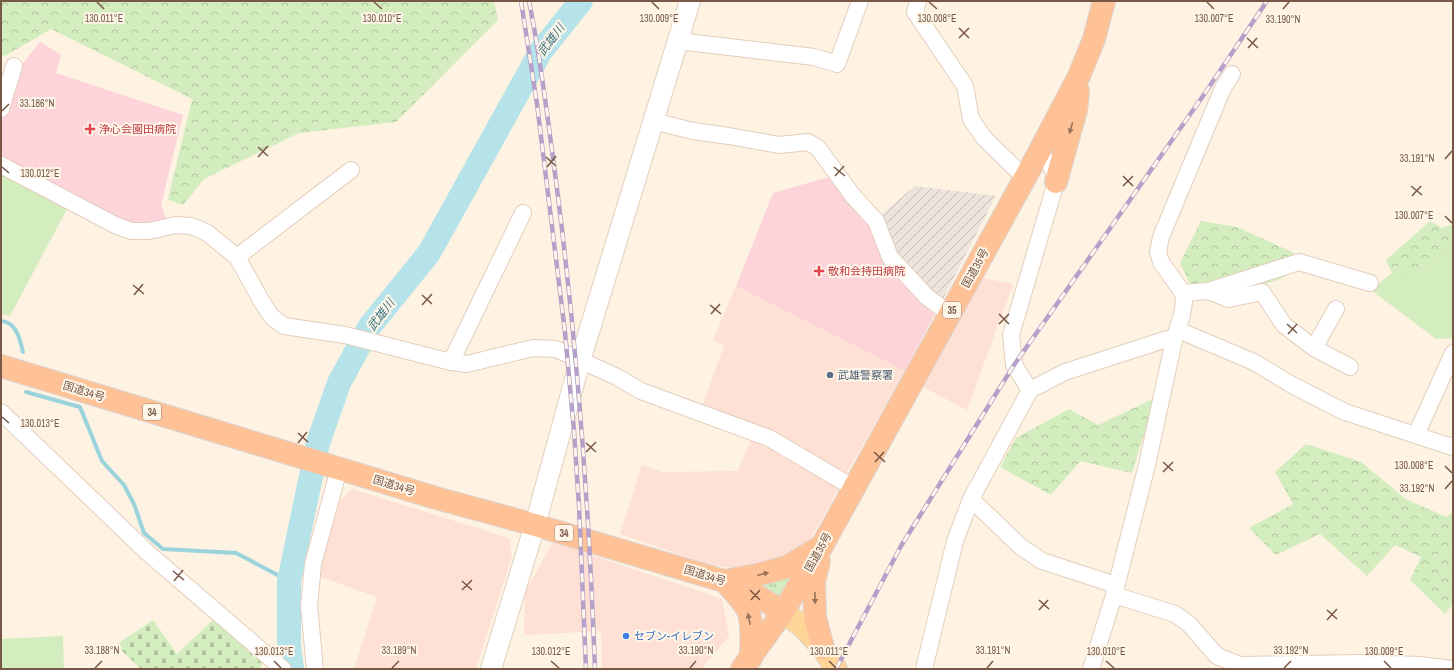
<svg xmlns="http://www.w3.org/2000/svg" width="1454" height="670" viewBox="0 0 1454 670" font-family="'Archivo Narrow','Noto Sans JP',sans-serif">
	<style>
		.commercial { fill: #ffe0d5 }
		.industrial { fill: url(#industrial-furrows) }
		.medical { fill: #fdd4da }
		.grass { fill: url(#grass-tufts) }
		.forest { fill: url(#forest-crowns) }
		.cemetery { fill: url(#cemetery-stones) }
		.park { fill: #d3edbf }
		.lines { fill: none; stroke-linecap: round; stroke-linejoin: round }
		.stream { stroke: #9ad3dc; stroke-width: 4 }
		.river { stroke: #b5e3e9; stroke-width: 24 }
		.minor-casing { stroke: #e3cebd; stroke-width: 18 }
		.tertiary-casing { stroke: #e3cebd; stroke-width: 22 }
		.primary-casing { stroke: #dcd3cf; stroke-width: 24 }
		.trunk-casing { stroke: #dcd3cf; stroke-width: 24 }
		.minor { stroke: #fff; stroke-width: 16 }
		.tertiary { stroke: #fff; stroke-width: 20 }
		.primary { stroke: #ffd698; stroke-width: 22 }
		.trunk { stroke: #fec296; stroke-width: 22 }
		.rail-casing { stroke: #b4a0c8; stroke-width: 4.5 }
		.rail { stroke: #fff6ea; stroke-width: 3; stroke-dasharray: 9; stroke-linecap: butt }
		.oneway { fill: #9a725a }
		.ticks { fill: none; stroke: #785746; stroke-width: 1.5 }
		.health-dot { fill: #e0444e; stroke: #fff6ea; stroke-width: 1.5 }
		.service-dot { fill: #5c6f8a; stroke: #fff6ea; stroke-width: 1.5 }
		.shop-dot { fill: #3f7fe0; stroke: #fff6ea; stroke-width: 1.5 }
		.labels { text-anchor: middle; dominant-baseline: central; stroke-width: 4; stroke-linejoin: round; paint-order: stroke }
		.shield { fill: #fff6ea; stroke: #a08777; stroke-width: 1 }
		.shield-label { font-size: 10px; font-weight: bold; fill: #785746 }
		.health-label { font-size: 11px; fill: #be3a42; stroke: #fff6ea; text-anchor: start }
		.street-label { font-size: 11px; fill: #785746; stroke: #fff6ea }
		.service-label { font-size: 11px; fill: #4e5e75; stroke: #fff6ea; text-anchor: start }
		.shop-label { font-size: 11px; fill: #366cbe; stroke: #fff6ea; text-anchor: start }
		.water-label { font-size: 12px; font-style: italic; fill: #39757e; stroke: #fff6ea }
		.ticks-label { font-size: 10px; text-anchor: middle; fill: #785746; stroke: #fff6ea; stroke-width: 4; stroke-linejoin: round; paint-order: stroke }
	</style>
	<defs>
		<pattern id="industrial-furrows" width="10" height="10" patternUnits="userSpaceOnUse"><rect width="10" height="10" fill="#ede4dd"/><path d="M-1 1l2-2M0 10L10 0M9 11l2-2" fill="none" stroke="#c5bcb5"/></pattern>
		<pattern id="grass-tufts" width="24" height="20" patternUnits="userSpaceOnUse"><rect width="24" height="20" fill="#d3edbf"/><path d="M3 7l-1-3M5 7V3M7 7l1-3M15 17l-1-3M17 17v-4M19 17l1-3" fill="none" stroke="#b0c39d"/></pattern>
		<pattern id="forest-crowns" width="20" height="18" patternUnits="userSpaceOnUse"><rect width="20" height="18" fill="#d3edbf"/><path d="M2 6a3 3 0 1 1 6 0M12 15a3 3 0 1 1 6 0" fill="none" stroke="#b0c39d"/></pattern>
		<pattern id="cemetery-stones" width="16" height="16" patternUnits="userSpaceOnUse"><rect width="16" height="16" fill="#d3edbf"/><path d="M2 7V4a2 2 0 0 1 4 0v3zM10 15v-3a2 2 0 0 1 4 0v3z" fill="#b0c39d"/></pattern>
	</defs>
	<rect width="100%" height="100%" fill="#fef2e2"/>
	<g class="commercial">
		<polygon points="983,278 1013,284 967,410 919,385"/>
		<polygon points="736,286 905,371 845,476 702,406 724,346 713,340"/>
		<polygon points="752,437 841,484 808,544 783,562 755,569 713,566 620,534 642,465 662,472 738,471"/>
		<polygon points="352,489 509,538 512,556 476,669 354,669 377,597 318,576 337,503"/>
		<polygon points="553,542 722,599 729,636 701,669 602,669 601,631 524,635 525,593"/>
	</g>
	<polygon class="industrial" points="915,186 996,196 941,303 892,251 879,216"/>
	<g class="medical">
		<polygon points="40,42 61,55 56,73 183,115 161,205 167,222 143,228 116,222 1,159 1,121 19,68"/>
		<polygon points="829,177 871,224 937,310 905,371 736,286 773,193"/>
	</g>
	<polygon class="grass" points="795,570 782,594 778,596 757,582"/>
	<g class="forest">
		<polygon points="1,1 494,1 498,20 396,122 299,133 204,179 183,205 168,200 192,99 51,29 5,56 1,55"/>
		<polygon points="1201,221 1237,227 1294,253 1283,278 1235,294 1190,284 1180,263"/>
		<polygon points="1430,221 1442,228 1453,224 1453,249 1418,273 1392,273 1386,260"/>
		<polygon points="1155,398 1132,473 1080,461 1051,495 1000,467 1016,438 1069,409 1098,425"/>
		<polygon points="1306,444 1361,462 1407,500 1447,517 1453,511 1453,604 1445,614 1410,580 1421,557 1395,545 1367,576 1320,534 1276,555 1249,528 1293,504 1275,472"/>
	</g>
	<polygon class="cemetery" points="214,619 263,664 258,669 141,669 116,645 153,620 177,654"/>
	<g class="park">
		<polygon points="1,172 67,209 10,316 1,314"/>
		<polygon points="1453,249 1453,338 1436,339 1371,290 1392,273 1418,273"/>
		<polygon points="63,636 64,669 1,669 1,639"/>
	</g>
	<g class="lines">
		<g class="stream">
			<path d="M1,321C17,322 20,340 23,352"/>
			<polyline points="26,392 80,407 102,461 124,485 134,504 144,533 163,549 236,553 289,581"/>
		</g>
		<polyline class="river" points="292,669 289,646 289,581 318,443 339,383 370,326 429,253 541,51 581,1"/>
		<defs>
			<g id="minor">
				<polyline points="918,1 915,12 965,86 971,119 984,138 1025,178"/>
				<polyline points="678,41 814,57 837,64 860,1"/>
				<polyline points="1,109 14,66"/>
				<polyline points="653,121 693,131 729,136 779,145 808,142 818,148 853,196 876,221 890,257 927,297 950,314"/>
				<polyline points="1,165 115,225 131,231 149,231 176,225 191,226 206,232 237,257 262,302 272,317 284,326 345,335 451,362 467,364 533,348 556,349 617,377 641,391 769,438 854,488"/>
				<polyline points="237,257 351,170"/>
				<polyline points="1208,291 1299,262 1370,283"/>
				<polyline points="1183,293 1208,291 1229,299 1262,292 1284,325 1314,348 1336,309"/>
				<polyline points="1178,330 1254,362 1292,385 1345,412 1452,447 1453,445"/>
				<polyline points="1314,348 1350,367"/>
				<polyline points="451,362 523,213"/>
				<path d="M1030,390L1014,365L1011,335L1056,182C1053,167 1051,161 1037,156"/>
				<polyline points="1,412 148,553 283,669"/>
				<polyline points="1416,435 1453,353"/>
				<polyline points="971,499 1021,547 1042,561 1116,585"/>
				<polyline points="1114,595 1175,614 1189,624 1217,656 1240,665 1360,663 1419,665 1452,669"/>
				<polyline points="315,669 309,606 313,564 339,469"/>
				<polyline points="924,669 955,541 971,499 1030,390 1065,372 1167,339 1174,340"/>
				<polyline points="1091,669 1114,595 1147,465 1174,340 1182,315 1184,302 1183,293 1161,262 1158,252 1161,237 1223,88 1232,74"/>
			</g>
			<polyline id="tertiary" points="491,669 535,525 580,361 690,1"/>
			<polyline id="primary" points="783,612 801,625 823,648 836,669"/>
			<g id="trunk">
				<polyline points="1056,182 1076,110 1078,91"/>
				<polyline points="1,366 436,498 535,525 724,581 748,590 783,612"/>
				<polyline points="819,561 814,581 815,617 823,648"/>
				<polyline points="724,581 757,575 787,567 820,547"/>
				<path d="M726,583C734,592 745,602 749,613C753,627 751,643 751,658"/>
				<polyline points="742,669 783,612 822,546 1037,156 1079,76 1094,39 1104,1"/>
			</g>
		</defs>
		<use href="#minor" class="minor-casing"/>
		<use href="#tertiary" class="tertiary-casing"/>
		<use href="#primary" class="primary-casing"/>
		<use href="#trunk" class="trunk-casing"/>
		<use href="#minor" class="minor"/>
		<use href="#tertiary" class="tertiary"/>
		<use href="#primary" class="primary"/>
		<use href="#trunk" class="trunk"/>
		<defs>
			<g id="rail">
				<polyline points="521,1 537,104 565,332 574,431 579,506 586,669"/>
				<path d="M529,1C541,60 548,121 556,181C577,343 589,506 595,669"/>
				<polyline points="836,669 901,546 1014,365 1203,96 1267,1"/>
			</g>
		</defs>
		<use href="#rail" class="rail-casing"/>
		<use href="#rail" class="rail"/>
	</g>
	<defs><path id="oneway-solid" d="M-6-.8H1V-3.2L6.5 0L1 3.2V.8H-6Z"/></defs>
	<g class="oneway">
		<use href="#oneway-solid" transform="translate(1071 128) rotate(106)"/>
		<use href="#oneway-solid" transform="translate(763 574) rotate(-14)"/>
		<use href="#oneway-solid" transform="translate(815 598) rotate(89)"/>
		<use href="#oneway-solid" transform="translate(749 619) rotate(-101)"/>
	</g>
	<path class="ticks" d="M97,2L104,9M374,2L382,9M652,2L659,9M929,2L937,9M1207,2L1214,9M1283,9L1289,2M959,28L969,38M959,38L969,28M1247,38L1258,48M1248,48L1257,38M2,111L9,104M258,147L268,156M258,157L268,146M546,157L556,166M1445,159L1452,151M2,167L9,173M547,167L556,156M834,167L845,176M835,176L844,166M1123,176L1133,186M1123,186L1133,176M1411,186L1422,195M1412,196L1421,186M1445,216L1452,223M133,285L144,294M134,295L143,284M422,295L432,304M422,305L432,294M710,305L721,314M711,314L720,304M999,314L1009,324M999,324L1009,314M1287,324L1297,333M1288,334L1297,324M2,417L9,423M298,433L308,442M298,443L307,432M586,443L596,452M586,452L596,442M874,452L885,462M875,462L884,452M1163,462L1173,471M1445,466L1452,473M1163,472L1173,462M1445,489L1452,481M173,571L184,580M174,581L183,570M462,581L472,590M462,590L472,580M750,590L760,600M751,600L760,590M1039,600L1049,609M1039,610L1048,600M1327,610L1337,619M1327,620L1337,609M274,661L281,668M551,661L559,668M829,661L836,668M1106,661L1114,668M1384,661L1391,668M95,668L102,661M392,668L399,661M690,668L696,661M987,668L993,661M1284,668L1291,661"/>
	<g class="health-dot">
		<path d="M88 123h4v4h4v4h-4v4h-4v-4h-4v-4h4z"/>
		<path d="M817 265h4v4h4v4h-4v4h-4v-4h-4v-4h4z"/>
	</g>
	<circle class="service-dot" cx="830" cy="375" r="4"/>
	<circle class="shop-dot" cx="626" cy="636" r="4"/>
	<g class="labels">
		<g class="shield">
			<rect x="943" y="302" width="18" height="16" rx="3"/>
			<rect x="143" y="404" width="18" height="16" rx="3"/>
			<rect x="555" y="525" width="18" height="16" rx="3"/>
		</g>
		<g class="shield-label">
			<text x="952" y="310">35</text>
			<text x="152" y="412">34</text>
			<text x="564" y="533">34</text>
		</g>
		<g class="health-label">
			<text x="99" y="129">浄心会園田病院</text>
			<text x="828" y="271">敬和会持田病院</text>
		</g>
		<g class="street-label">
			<text transform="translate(975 268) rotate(-61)">国道35号</text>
			<text transform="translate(84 391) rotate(17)">国道34号</text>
			<text transform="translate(394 485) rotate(17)">国道34号</text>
			<text transform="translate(818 552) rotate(-61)">国道35号</text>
			<text transform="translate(705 575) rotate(17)">国道34号</text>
		</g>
		<g class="service-label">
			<text x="838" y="375">武雄警察署</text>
		</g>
		<g class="shop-label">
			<text x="634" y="636">セブン-イレブン</text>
		</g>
		<g class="water-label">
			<text transform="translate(551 40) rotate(-53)">武雄川</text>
			<text transform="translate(381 315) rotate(-53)">武雄川</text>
		</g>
	</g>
	<g class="ticks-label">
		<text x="937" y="22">130.008°E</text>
		<text x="104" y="22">130.011°E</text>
		<text x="382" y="22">130.010°E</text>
		<text x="659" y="22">130.009°E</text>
		<text x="1214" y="22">130.007°E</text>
		<text x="1283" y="23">33.190°N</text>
		<text x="37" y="107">33.186°N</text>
		<text x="1417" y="162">33.191°N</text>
		<text x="40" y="177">130.012°E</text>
		<text x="1414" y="219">130.007°E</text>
		<text x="40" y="427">130.013°E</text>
		<text x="1414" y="469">130.008°E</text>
		<text x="1417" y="492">33.192°N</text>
		<text x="102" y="654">33.188°N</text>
		<text x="399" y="654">33.189°N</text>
		<text x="696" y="654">33.190°N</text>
		<text x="993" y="654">33.191°N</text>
		<text x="1291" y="654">33.192°N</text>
		<text x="274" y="655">130.013°E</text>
		<text x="551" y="655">130.012°E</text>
		<text x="829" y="655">130.011°E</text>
		<text x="1106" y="655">130.010°E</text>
		<text x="1384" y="655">130.009°E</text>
	</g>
	<rect width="1454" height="670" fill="none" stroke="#785746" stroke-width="4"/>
</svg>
